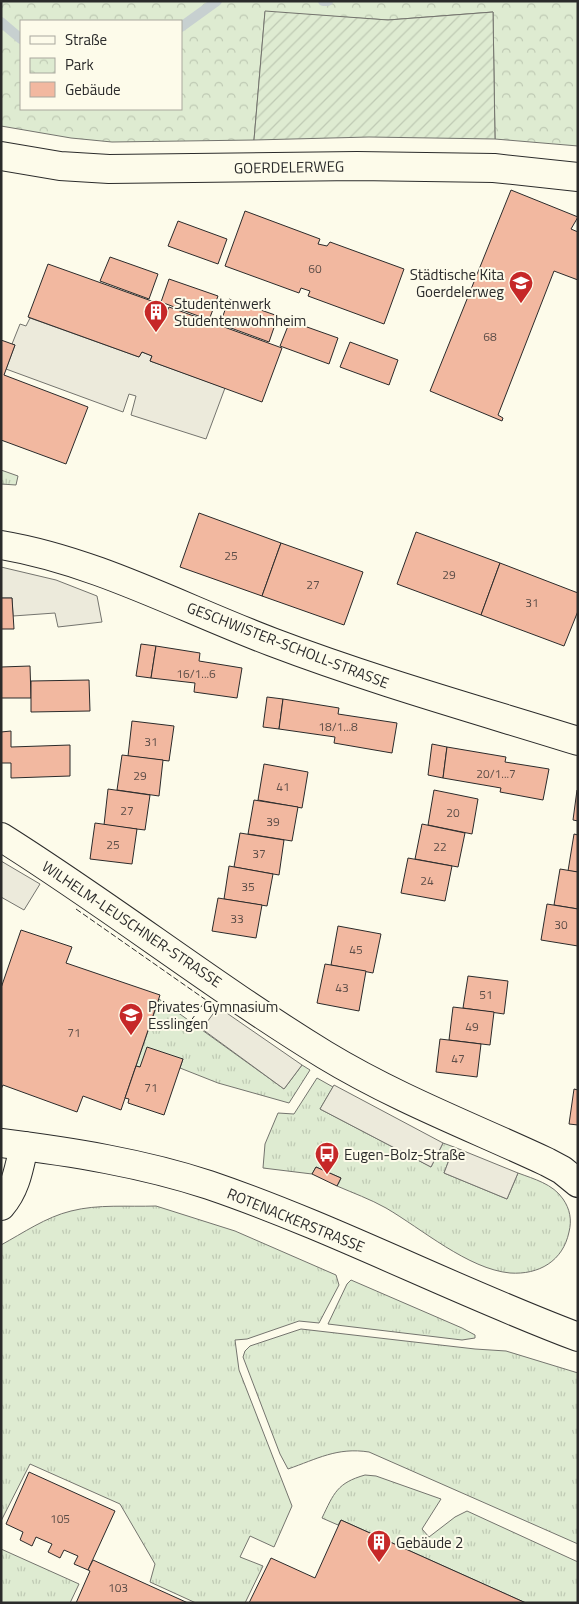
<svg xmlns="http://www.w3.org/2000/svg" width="579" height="1604" viewBox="0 0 579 1604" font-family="'Titillium Web',sans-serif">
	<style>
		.grass { fill: url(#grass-tufts); stroke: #74746e }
		.park { fill: url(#park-crowns); stroke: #74746e; fill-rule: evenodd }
		.garden { fill: url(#garden-furrows); stroke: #74746e }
		.parking { fill: #eceadb; stroke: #74746e }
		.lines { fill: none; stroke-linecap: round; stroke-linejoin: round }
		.stream { stroke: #c7d0d0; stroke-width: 10 }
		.building { fill: #f2b8a0; stroke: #2b2b2b }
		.street-casing { stroke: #2b2b2b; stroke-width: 30 }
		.secondary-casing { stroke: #2b2b2b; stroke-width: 30 }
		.street { stroke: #fdfbea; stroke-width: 28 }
		.secondary { stroke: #fdfbea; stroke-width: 28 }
		.fence { stroke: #2b2b2b; stroke-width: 1; stroke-dasharray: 6 2.5; stroke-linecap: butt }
		.labels { text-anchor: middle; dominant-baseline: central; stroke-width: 4; stroke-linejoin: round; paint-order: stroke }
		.number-label { font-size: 12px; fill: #5d4e48 }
		.street-label { font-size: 15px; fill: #2b2b2b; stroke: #fdfbea }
		.poi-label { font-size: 15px; fill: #2b2b2b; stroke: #fdfbea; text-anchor: start }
	</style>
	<defs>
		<pattern id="grass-tufts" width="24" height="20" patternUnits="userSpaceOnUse" patternTransform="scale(1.25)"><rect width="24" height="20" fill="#deebd1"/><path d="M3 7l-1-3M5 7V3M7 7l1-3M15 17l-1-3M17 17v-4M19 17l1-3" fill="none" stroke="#bfcab4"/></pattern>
		<pattern id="park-crowns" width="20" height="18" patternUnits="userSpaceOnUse" patternTransform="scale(1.25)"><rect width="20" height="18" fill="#deebd1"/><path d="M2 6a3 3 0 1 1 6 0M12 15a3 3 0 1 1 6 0" fill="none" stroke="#bfcab4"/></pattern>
		<pattern id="garden-furrows" width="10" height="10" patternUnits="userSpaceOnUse" patternTransform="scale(1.25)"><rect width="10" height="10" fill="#deebd1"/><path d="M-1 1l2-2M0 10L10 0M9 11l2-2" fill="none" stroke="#bfcab4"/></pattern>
	</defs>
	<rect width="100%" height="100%" fill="#fdfbea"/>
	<g class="grass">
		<polygon points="1,470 18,476 16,485 1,484"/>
		<polygon points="159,999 284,1089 302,1065 310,1070 289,1103 218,1083 180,1068 183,1059 140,1067 136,1066"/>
		<path d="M317,1078L333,1087L320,1109L431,1167L443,1143L454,1147L444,1173L507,1199L518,1173C534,1179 553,1184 563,1199C570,1209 572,1220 569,1232C563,1261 539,1275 510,1273C468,1269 422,1229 386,1208C370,1199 353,1193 337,1186L341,1178L316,1167L312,1174L263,1168L265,1144L278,1113L294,1114Z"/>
		<path d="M156,1206L235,1231L336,1275L339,1285L319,1323L299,1321L247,1339L235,1340L239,1370L292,1506L274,1547L250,1536L240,1557L263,1566L245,1603H196L150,1582L155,1564L120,1504L30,1464L1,1521V1245C23,1233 46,1217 71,1211C98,1204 128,1207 156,1206Z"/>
		<polygon points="351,1280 462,1328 475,1335 475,1338 462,1340 328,1324 347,1284"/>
		<path d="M301,1329L475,1349L506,1351L578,1373V1544L369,1452C337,1447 317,1459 288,1469L280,1454L243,1357L245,1351L250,1346Z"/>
		<path d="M365,1475L376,1476L441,1499L422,1529L429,1537L455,1517L467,1511L578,1562V1603H526L341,1520L338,1525L322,1518C334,1493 337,1483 365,1475Z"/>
		<polygon points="1,1549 79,1584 70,1603 1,1603"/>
	</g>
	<path class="park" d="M1,1H578V146L495,139L493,12L388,20L265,12L254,140L112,142L71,138L1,126ZM21,21H181V109H21Z"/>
	<polygon class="garden" points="265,11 388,20 493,12 495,139 369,137 254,140"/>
	<g class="parking">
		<polygon points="30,318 139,357 142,352 152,356 150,361 225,388 206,439 131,415 136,396 129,394 123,412 6,369 15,345 12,344 20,324 26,326"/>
		<polygon points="1,567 56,580 97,596 102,622 58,627 55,613 13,616 12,598 1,598"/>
		<polygon points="1,861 40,884 24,910 1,897"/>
		<polygon points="218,1007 302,1065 284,1089 202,1029"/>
		<polygon points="334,1085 443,1143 431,1167 320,1109"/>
		<polygon points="454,1147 518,1173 507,1199 444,1173"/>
	</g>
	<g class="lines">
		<g class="stream">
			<polyline points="323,1 328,1"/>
			<polyline points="1,22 21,39"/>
			<polyline points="181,27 217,1"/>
		</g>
	</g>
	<g class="building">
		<polygon points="511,190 578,217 571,229 578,232 578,280 554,271 498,415 503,418 502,421 430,391"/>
		<polygon points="245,211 320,239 318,244 327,246 330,242 404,269 384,324 308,296 310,291 301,288 299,293 225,266"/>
		<polygon points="178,221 227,239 218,264 168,246"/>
		<polygon points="110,257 158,274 149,299 100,281"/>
		<polygon points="48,264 160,304 159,308 167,312 169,307 282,348 262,402 150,361 152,356 142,352 139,357 28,317"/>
		<polygon points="169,279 218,296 209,320 161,302"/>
		<polygon points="229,299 278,316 269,342 220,324"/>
		<polygon points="290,321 338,338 329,364 280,346"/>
		<polygon points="1,340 15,345 4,375 88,407 66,464 1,440"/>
		<polygon points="350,342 398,360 389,385 340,367"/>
		<polygon points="199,513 281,543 262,596 180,567"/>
		<polygon points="416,532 500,563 481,615 397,584"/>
		<polygon points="281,543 363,572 344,625 262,596"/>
		<polygon points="500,563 578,593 578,611 564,646 481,615"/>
		<polygon points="1,598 12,598 14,629 1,629"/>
		<polygon points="141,644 156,646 151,678 136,676"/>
		<polygon points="156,646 200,653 199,661 242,668 237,698 194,692 195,683 151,678"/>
		<polygon points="30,666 31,698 1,698 1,667"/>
		<polygon points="89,680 90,711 31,712 31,681"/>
		<polygon points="267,697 283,699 279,729 263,727"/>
		<polygon points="283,699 339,708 338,714 397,723 392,753 334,743 335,737 279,729"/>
		<polygon points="132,721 174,726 169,761 128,756"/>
		<polygon points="11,731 11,747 70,745 70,776 11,778 11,763 1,763 1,732"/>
		<polygon points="432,744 447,747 443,778 428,775"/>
		<polygon points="447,747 506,757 505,762 549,769 543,800 500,792 501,788 443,778"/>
		<polygon points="122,755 163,760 159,796 117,790"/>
		<polygon points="264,764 308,772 302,808 258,800"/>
		<polygon points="108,789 150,795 145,830 104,825"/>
		<polygon points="434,790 478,799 472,834 428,825"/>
		<polygon points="577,790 578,791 578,821 573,820"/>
		<polygon points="254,800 298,807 292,841 248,834"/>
		<polygon points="95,823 137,829 132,864 90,859"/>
		<polygon points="422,824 465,833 458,867 415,859"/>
		<polygon points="240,833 284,840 279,875 234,867"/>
		<polygon points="574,834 578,835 578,872 568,871"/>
		<polygon points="408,858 452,866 445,901 401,893"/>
		<polygon points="229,866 273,874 267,906 224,899"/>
		<polygon points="560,869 578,872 578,909 554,905"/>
		<polygon points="218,898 262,905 256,938 212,931"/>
		<polygon points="547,904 578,909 578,946 541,940"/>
		<polygon points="338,926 381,934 373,973 331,965"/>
		<polygon points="21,930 72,947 66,963 160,995 121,1110 83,1096 77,1112 3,1085 1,1089 1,988"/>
		<polygon points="325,964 366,971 359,1011 317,1003"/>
		<polygon points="468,976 508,981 504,1014 463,1008"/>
		<polygon points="453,1007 494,1012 490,1045 449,1040"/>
		<polygon points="440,1039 481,1044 477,1077 436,1072"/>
		<polygon points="147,1047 183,1059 164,1115 128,1103 129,1099 125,1098 136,1066 140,1067"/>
		<polygon points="574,1089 578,1090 578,1125 569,1124"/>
		<polygon points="316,1167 341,1178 337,1186 312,1174"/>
		<polygon points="29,1472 115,1511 88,1570 74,1564 78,1556 64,1550 60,1558 48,1552 52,1544 36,1537 32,1546 20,1540 23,1532 6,1524"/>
		<polygon points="341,1520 526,1603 249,1603 271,1558 315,1578"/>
		<polygon points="93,1560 188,1603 76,1603 90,1571 88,1570"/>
	</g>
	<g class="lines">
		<defs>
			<g id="street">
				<polyline points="1,156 60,166 109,169 357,166 494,168 578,177"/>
				<path d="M1,545C96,561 182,608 272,642C372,680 475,709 578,741"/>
				<path d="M1,837C111,906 214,987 325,1055C396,1098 472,1127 547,1162L562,1170L578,1183"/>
				<path d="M1,1206C16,1189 19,1168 24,1146"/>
			</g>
			<path id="secondary" d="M1,1143C72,1152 142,1163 209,1185C335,1228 453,1290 578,1337"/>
		</defs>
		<use href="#street" class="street-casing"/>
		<use href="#secondary" class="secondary-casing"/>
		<use href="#street" class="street"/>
		<use href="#secondary" class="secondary"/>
		<polyline class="fence" points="76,909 206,1000 190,1022"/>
	</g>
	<defs>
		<symbol id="school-pin" viewBox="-11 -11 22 30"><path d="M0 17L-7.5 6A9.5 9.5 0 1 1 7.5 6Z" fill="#c62828" stroke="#fdfbea"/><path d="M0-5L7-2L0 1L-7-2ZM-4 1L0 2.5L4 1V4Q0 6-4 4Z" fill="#fff"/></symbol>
		<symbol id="building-pin" viewBox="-11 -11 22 30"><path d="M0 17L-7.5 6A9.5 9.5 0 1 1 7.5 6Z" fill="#c62828" stroke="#fdfbea"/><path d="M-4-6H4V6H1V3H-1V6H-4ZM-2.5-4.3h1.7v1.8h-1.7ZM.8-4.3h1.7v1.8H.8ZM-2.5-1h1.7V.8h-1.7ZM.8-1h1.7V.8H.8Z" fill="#fff"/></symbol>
		<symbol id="bus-pin" viewBox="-11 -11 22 30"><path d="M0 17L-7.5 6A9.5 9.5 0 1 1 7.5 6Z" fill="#c62828" stroke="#fdfbea"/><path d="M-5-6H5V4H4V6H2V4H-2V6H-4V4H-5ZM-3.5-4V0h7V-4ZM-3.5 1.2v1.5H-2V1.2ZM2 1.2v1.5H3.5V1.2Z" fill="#fff"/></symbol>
	</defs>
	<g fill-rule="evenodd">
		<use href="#school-pin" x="507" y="269" width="28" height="38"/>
		<use href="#building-pin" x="142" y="298" width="28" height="38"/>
		<use href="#school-pin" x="117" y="1001" width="28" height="38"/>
		<use href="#bus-pin" x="313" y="1140" width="28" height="38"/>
		<use href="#building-pin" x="365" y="1528" width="28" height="38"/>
	</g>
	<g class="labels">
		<g class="number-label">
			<text x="315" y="268">60</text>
			<text x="490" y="336">68</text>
			<text x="231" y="555">25</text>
			<text x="449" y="574">29</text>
			<text x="313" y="584">27</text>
			<text x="532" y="602">31</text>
			<text x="196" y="673">16/1...6</text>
			<text x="338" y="726">18/1...8</text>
			<text x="151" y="741">31</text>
			<text x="496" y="773">20/1...7</text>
			<text x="140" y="775">29</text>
			<text x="283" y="786">41</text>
			<text x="127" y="810">27</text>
			<text x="453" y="812">20</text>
			<text x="273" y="821">39</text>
			<text x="113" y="844">25</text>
			<text x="440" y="846">22</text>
			<text x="259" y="853">37</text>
			<text x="427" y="880">24</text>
			<text x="248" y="886">35</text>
			<text x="237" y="918">33</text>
			<text x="561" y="924">30</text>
			<text x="356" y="949">45</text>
			<text x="342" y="987">43</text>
			<text x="486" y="994">51</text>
			<text x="472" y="1026">49</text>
			<text x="74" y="1032">71</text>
			<text x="458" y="1058">47</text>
			<text x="151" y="1087">71</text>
			<text x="60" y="1518">105</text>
			<text x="118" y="1587">103</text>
		</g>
		<g class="street-label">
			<text transform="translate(289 167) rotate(-1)">GOERDELERWEG</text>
			<text transform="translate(288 645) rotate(21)">GESCHWISTER-SCHOLL-STRASSE</text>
			<text transform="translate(132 924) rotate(34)">WILHELM-LEUSCHNER-STRASSE</text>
			<text transform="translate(296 1220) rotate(22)">ROTENACKERSTRASSE</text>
		</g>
		<g class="poi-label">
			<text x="504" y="274" text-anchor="end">Städtische Kita<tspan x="504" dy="17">Goerdelerweg</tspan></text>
			<text x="174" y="303">Studentenwerk<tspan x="174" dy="17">Studentenwohnheim</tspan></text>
			<text x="148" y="1006">Privates Gymnasium<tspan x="148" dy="17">Esslingen</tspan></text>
			<text x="344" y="1154">Eugen-Bolz-Straße</text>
			<text x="396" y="1542">Gebäude 2</text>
		</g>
	</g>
	<rect width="579" height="1604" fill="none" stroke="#2b2b2b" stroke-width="5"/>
	<rect x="20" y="20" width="162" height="90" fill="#fdfbea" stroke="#a9a89e"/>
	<rect x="30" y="36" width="25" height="8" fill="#fdfbea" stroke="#a9a89e"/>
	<text x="65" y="45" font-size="15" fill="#2b2b2b">Straße</text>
	<rect x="30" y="58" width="25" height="15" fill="url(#park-crowns)" stroke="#a9a89e"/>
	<text x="65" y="70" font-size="15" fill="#2b2b2b">Park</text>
	<rect x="30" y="82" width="25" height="15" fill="#f2b8a0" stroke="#a9a89e"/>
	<text x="65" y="95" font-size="15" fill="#2b2b2b">Gebäude</text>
</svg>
